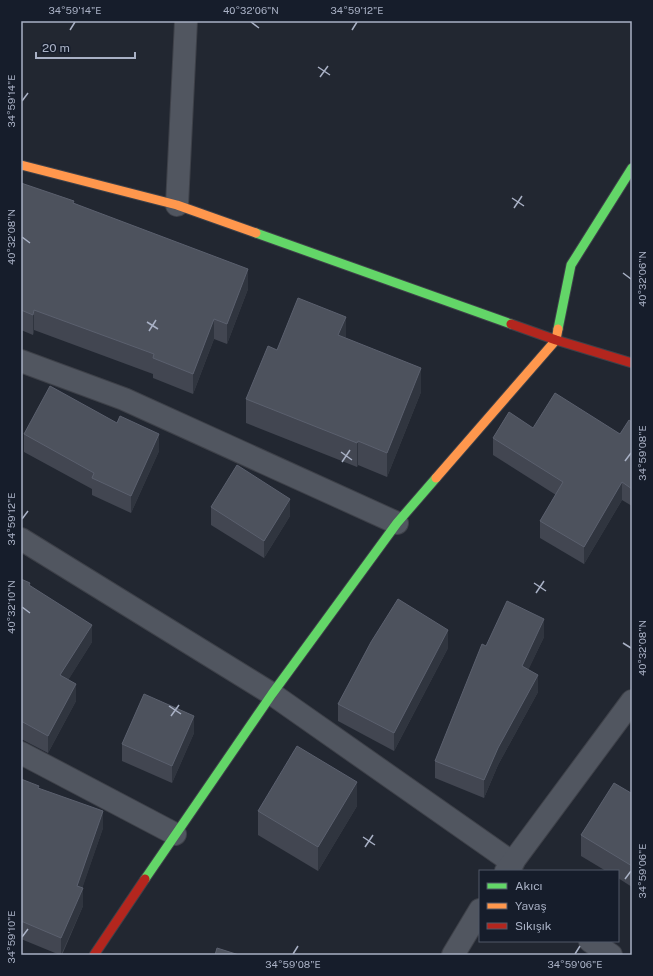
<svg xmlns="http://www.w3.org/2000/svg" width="653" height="976" viewBox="0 0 653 976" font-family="'Public Sans',sans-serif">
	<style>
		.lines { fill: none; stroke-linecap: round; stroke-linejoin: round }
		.street-casing { stroke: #3e4149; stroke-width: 24 }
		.fast-casing { stroke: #3e4149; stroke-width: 11 }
		.slow-casing { stroke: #3e4149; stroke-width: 11 }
		.jam-casing { stroke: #3e4149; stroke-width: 11 }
		.street { stroke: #515660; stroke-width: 22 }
		.fast { stroke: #63d668; stroke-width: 9 }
		.slow { stroke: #ff974d; stroke-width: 9 }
		.jam { stroke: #b3261e; stroke-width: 9 }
		.wall { fill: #424651 }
		.shaded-wall { fill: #30353f }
		.building { fill: #4d525d; stroke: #5b606e }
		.ticks { fill: none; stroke: #a9b1c5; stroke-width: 1.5 }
		.neatline { fill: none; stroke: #a9b1c5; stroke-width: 1.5 }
		.ticks-label { font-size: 10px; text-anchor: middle; fill: #a9b1c5 }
	</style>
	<rect width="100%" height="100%" fill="#222731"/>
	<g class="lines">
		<defs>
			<g id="street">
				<polyline points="177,205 186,21"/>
				<polyline points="21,361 124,399 397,523"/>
				<polyline points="21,539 272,694 513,863"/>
				<polyline points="21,753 175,834"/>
				<polyline points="506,871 632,701"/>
				<polyline points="590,941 611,955"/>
				<polyline points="453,955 480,910"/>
			</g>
			<g id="fast">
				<polyline points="256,233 511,324"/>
				<polyline points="558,329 571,265 632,168"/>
				<polyline points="145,879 272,694 397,523 436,478"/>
			</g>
			<g id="slow">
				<polyline points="21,165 177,205 256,233"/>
				<polyline points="436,478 556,340 558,329"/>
			</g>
			<g id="jam">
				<polyline points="511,324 556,340 632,363"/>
				<polyline points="94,955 145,879"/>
			</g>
		</defs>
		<use href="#street" class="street-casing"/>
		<use href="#fast" class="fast-casing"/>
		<use href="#slow" class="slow-casing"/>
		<use href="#jam" class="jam-casing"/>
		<use href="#street" class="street"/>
		<use href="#fast" class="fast"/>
		<use href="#slow" class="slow"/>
		<use href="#jam" class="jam"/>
	</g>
	<g class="wall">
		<polygon points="21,183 74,203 248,289 227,344 214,339 193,394 153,378 153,374 34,330 33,335 21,330"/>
		<polygon points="346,338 421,392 387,477 358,465 357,467 246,423 246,399 277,350"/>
		<polygon points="632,422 632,506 622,500 584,564 540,538 540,521 556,495 493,455 493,438 533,428 620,434"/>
		<polygon points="24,434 159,451 131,513 92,495 92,489 24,452"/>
		<polygon points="211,507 290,516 264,558 211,525"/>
		<polygon points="21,579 30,586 92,642 68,680 76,701 48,753 21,739"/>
		<polygon points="544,637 528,670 538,692 498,765 484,798 435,778 435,761 486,646"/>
		<polygon points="448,648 394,751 338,721 338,704"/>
		<polygon points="194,733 172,783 122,761 122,744"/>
		<polygon points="21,779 39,789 103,828 82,888 83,906 62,955 60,955 21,939 21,940"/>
		<polygon points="631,793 632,793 632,887 618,878 618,871 606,871 581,856 581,835"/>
		<polygon points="357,806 318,871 258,835 258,811"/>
	</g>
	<g class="shaded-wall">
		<polygon points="248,269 248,289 227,344 227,324"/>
		<polygon points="34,310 34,330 33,335 33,315"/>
		<polygon points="346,317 346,341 338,335"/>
		<polygon points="214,319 214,339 193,394 193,374"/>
		<polygon points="421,368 421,392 387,477 387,453"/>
		<polygon points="159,434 159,451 131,513 131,496"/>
		<polygon points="358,441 358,465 357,467 357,443"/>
		<polygon points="622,482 622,500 584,564 584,547"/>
		<polygon points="290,499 290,516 264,558 264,541"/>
		<polygon points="544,619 544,637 522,683 522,666"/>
		<polygon points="92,625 92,642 60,693 60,675"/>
		<polygon points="448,630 448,648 394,751 394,733"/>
		<polygon points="538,675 538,692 498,765 484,798 484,780 498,748"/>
		<polygon points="76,684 76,701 48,753 48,736"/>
		<polygon points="194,716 194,733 172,783 172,766"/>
		<polygon points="357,782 357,806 318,871 318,847"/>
		<polygon points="103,811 103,828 80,895 83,888 83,906 61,955 61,938 77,886"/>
	</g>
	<g class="building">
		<polygon points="21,183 74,201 73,203 248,269 227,324 214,319 193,374 153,358 154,354 34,310 33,315 21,310"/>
		<polygon points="298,298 346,317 338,335 421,368 387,453 358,441 357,443 246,399 268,346 277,350"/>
		<polygon points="50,386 117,423 120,416 159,434 131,496 92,478 94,473 24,434"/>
		<polygon points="555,393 620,434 629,420 632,422 632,489 622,482 584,547 540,521 563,482 493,438 509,412 533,428"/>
		<polygon points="237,465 290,499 264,541 211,507"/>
		<polygon points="21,579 30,583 29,585 92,625 60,675 76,684 48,736 21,721"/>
		<polygon points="398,599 448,630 394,733 338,704 371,642"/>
		<polygon points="507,601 544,619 522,666 538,675 498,748 484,780 435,761 482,644 486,646"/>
		<polygon points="144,694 194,716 172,766 122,744"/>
		<polygon points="297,746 357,782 318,847 258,811"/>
		<polygon points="21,779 39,786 38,788 103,811 77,886 83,888 61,938 21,921 21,923"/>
		<polygon points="614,783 631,793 632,793 632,866 581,835"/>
		<polygon points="217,948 239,955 215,955"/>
	</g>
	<path class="ticks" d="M251,22L259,28M70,30L75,22M352,30L357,22M318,67L330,75M320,77L328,66M22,101L28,93M512,198L524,206M514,208L522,196M22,237L30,243M623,273L631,279M147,322L158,329M149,331L156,320M341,452L352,460M625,461L631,453M342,462L350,450M22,519L28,511M534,583L546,591M536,593L544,581M22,607L30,613M623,643L631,648M169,706L181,714M171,716L179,705M363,837L375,845M365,847L373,835M625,879L631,871M22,937L28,929M293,954L298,946M575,954L580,946"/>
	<rect width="653" height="976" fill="none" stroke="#161d2b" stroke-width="44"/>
	<rect x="479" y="870" width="140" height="72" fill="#161d2b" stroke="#515869"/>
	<rect x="487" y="883" width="20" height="6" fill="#63d668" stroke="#515869"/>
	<text x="515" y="890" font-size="12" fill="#a9b1c5">Akıcı</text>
	<rect x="487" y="903" width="20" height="6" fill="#ff974d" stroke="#515869"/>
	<text x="515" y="910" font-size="12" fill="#a9b1c5">Yavaş</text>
	<rect x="487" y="923" width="20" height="6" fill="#b3261e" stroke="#515869"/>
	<text x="515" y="930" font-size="12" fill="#a9b1c5">Sıkışık</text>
	<path d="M36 52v6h99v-6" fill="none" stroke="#a9b1c5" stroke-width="2"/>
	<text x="42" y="52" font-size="12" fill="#a9b1c5" stroke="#161d2b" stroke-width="3" paint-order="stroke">20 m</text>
	<rect x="22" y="22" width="609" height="932" class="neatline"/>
	<g class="ticks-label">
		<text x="75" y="14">34°59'14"E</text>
		<text x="251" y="14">40°32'06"N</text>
		<text x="357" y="14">34°59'12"E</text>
		<text transform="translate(11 101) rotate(-90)" y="4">34°59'14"E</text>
		<text transform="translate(11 237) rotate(-90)" y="4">40°32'08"N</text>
		<text transform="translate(642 279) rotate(-90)" y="4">40°32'06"N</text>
		<text transform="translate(642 453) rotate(-90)" y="4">34°59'08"E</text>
		<text transform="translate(11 519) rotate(-90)" y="4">34°59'12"E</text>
		<text transform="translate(11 607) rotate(-90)" y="4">40°32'10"N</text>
		<text transform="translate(642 648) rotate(-90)" y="4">40°32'08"N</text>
		<text transform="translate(642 871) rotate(-90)" y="4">34°59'06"E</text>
		<text transform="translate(11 937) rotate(-90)" y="4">34°59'10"E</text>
		<text x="293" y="968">34°59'08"E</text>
		<text x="575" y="968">34°59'06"E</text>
	</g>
</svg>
